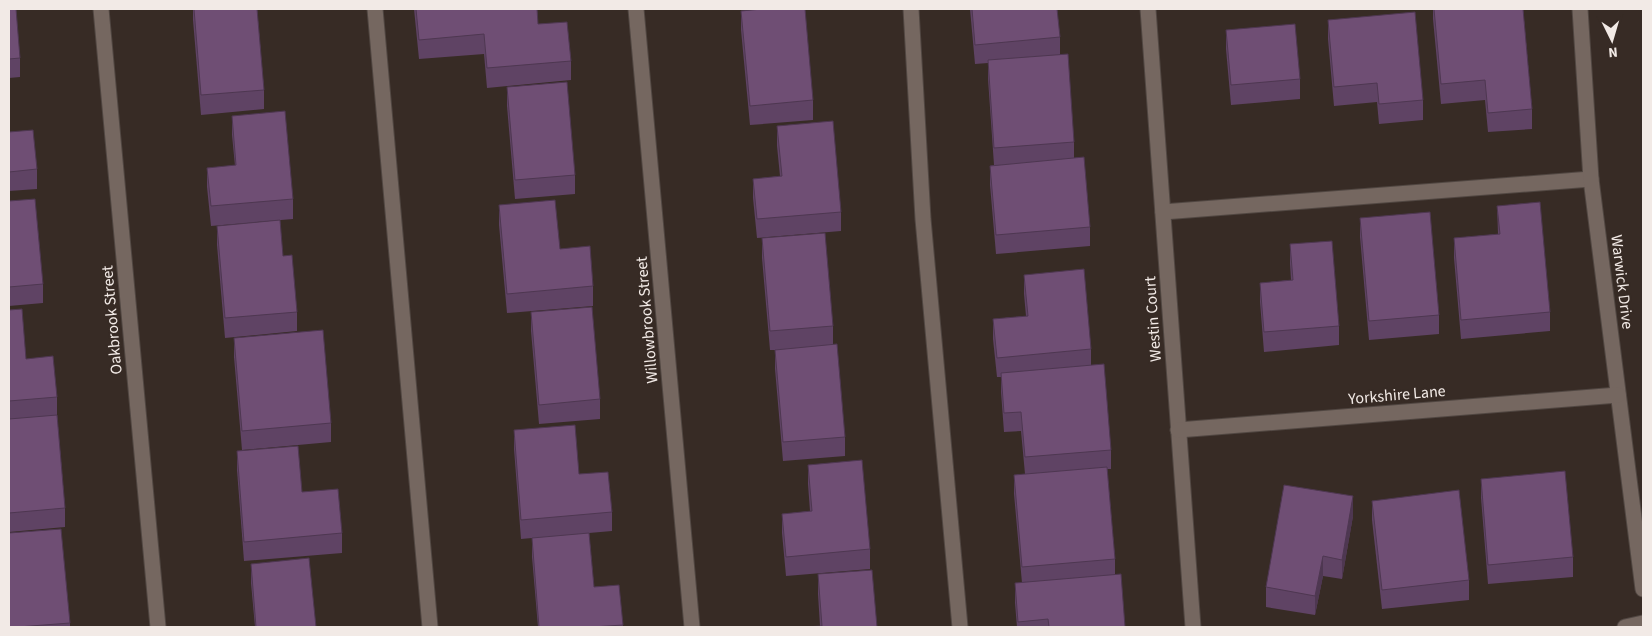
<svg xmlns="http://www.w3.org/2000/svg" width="1652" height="636" viewBox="0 0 1652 636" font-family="'Source Sans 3',sans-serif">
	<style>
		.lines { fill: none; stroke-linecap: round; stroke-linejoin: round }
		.service-casing { stroke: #514742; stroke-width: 17 }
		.minor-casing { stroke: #514742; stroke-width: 17 }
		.service { stroke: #756760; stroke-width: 15 }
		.minor { stroke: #756760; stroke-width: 15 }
		.wall { fill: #5f4364 }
		.shaded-wall { fill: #4e3751 }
		.building { fill: #6f4e74; stroke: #4e3751 }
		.labels { text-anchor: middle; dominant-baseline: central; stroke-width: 4; stroke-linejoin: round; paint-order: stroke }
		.street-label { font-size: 16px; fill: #f2eae6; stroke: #372b25 }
	</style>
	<rect width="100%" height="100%" fill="#372b25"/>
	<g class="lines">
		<defs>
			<g id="service">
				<polyline points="375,9 430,627"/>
				<polyline points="911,9 923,219 960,627"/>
				<polyline points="1163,212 1591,179"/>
				<polyline points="1625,627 1643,623"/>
			</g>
			<g id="minor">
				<polyline points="101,9 158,627"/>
				<polyline points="636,9 692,627"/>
				<polyline points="1148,9 1193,627"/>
				<polyline points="1580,9 1591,179 1643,589"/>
				<polyline points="1178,430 1618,395"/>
			</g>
		</defs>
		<use href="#service" class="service-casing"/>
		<use href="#minor" class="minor-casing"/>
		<use href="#service" class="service"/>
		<use href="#minor" class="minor"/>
	</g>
	<g class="wall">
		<polygon points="9,9 20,58 20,77 9,78"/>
		<polygon points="193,9 257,9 264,90 264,109 201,115 193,20"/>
		<polygon points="414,9 537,9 538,24 571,61 571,80 487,88 484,54 419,59"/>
		<polygon points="970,9 1057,9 1060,37 1060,54 1074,142 1074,158 1090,227 1090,246 996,254 990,185 990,166 994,165 988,79 988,63 975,64"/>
		<polygon points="1433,9 1523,9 1532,109 1532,129 1488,132 1485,100 1441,104 1433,19"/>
		<polygon points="741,11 813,100 813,120 750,125 741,30"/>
		<polygon points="1328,20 1423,100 1423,120 1379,124 1377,102 1334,106 1328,39"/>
		<polygon points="1226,30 1300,79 1300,99 1231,105 1226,49"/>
		<polygon points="507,87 575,175 575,194 515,199 507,106"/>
		<polygon points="232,116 293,199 293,219 211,226 207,187 207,168 235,166 232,135"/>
		<polygon points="777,126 841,212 841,231 757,238 753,198 753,179 780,176 777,146"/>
		<polygon points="9,132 37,169 37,189 9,191"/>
		<polygon points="9,201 43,284 43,303 9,306"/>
		<polygon points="499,205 560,249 593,286 593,306 507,313 499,225"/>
		<polygon points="1497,206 1550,312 1550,331 1461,339 1454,258 1454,238 1498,234"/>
		<polygon points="1360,218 1439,315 1439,334 1369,340 1360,237"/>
		<polygon points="217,226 283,256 297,312 297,331 225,338 217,245"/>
		<polygon points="762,238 833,326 833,345 845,437 845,456 783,461 775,369 775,350 770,350 762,258"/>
		<polygon points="1290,244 1339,326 1339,345 1264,352 1260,302 1260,283 1291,280 1290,264"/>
		<polygon points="1024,275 1091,349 1091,365 1111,450 1111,469 1107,469 1115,559 1115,574 1125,627 1017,627 1015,603 1015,583 1022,583 1014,494 1014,475 1025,474 1021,431 1004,432 1001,392 1001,377 997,377 993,339 993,319 1026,316 1024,294"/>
		<polygon points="9,310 26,359 57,397 57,415 65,508 65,527 9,532"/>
		<polygon points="531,312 600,399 600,419 539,424 531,331"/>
		<polygon points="234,338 331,423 331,442 242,450 234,357"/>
		<polygon points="514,430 579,474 612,512 612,531 589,533 594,587 619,585 623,627 538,627 532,557 532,538 521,539 514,449"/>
		<polygon points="237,451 302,492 342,533 342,553 244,561 237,470"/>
		<polygon points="808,465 870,549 870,569 786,576 782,533 782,514 810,511 808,484"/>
		<polygon points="1481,479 1573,557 1573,577 1488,584 1481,498"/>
		<polygon points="1372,501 1469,580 1469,600 1382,609 1372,520"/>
		<polygon points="1353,516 1342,579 1323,576 1315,615 1266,607 1266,587"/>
		<polygon points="9,533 70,623 70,627 9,627"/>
		<polygon points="251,564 316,627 255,627 251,583"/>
		<polygon points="818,574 877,627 820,626 818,594"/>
	</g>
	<g class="shaded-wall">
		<polygon points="1353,496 1353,516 1342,579 1342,560"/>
		<polygon points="1323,556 1323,576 1315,615 1315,596"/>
	</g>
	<g class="building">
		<polygon points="9,9 16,9 20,58 9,59"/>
		<polygon points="194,9 257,9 264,90 201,95"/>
		<polygon points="416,9 537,9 538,24 567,22 571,61 487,68 484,34 419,40"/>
		<polygon points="762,9 805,9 813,100 750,106 741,11"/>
		<polygon points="972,9 1057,9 1060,37 975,45"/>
		<polygon points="1434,9 1523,9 1532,109 1488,113 1485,80 1441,84"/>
		<polygon points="1415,12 1423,100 1379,104 1377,83 1334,87 1328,20"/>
		<polygon points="1295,24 1300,79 1231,85 1226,30"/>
		<polygon points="1068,54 1074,142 994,148 988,60"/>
		<polygon points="567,82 575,175 515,180 507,87"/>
		<polygon points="285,111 293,199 211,206 207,168 236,165 232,116"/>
		<polygon points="833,121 841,212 757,219 753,179 782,176 777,126"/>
		<polygon points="33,130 37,169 9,172 9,132"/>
		<polygon points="1084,157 1090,227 996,235 990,166"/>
		<polygon points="35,199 43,284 9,287 9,201"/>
		<polygon points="555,200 560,249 590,246 593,286 507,294 499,205"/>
		<polygon points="1540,202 1550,312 1461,320 1454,238 1500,234 1497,206"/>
		<polygon points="1430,212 1439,315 1369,321 1360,218"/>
		<polygon points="280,220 283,256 292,255 297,312 225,318 217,226"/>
		<polygon points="825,233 833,326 770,331 762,238"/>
		<polygon points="1332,241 1339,326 1264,332 1260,283 1293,280 1290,244"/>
		<polygon points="1084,269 1091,349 997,358 993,319 1028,316 1024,275"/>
		<polygon points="592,307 600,399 539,405 531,312"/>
		<polygon points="22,309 26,359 53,356 57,397 9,401 9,310"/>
		<polygon points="323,330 331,423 242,431 234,338"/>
		<polygon points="837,344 845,437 783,442 775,350"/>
		<polygon points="1104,364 1111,450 1025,457 1021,412 1004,413 1001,373"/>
		<polygon points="57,415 65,508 9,513 9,419"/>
		<polygon points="575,425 579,474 608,472 612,512 521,520 514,430"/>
		<polygon points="298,446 302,492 338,489 342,533 244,542 237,451"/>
		<polygon points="862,460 870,549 786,557 782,514 812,511 808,465"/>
		<polygon points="1107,467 1115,559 1022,567 1014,475"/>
		<polygon points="1565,471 1573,557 1488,565 1481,479"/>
		<polygon points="1284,485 1353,496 1342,560 1323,556 1315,596 1266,587"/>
		<polygon points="1459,490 1469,580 1382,590 1372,501"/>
		<polygon points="61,529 70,623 18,627 9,627 9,533"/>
		<polygon points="589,533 594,587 619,585 623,625 592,627 539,627 532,538"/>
		<polygon points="309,558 316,627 256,627 251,564"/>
		<polygon points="872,570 877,627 803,627 822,626 818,574"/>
		<polygon points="1121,574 1125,627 1049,627 1048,619 1018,622 1015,583"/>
	</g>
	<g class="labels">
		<g class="street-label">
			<text transform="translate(1622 282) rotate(83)">Warwick Drive</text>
			<text transform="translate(1153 319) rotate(-94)">Westin Court</text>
			<text transform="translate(112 320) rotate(-95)">Oakbrook Street</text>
			<text transform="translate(647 320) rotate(-95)">Willowbrook Street</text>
			<text transform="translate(1397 395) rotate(-5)">Yorkshire Lane</text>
		</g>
	</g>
	<rect width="1652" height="636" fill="none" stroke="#f2eae6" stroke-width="20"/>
	<g transform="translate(1612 40) rotate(175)" stroke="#372b25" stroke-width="4" paint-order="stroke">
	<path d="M0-4L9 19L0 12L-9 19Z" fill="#f2eae6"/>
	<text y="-8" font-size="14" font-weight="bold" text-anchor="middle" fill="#f2eae6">N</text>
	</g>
</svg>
